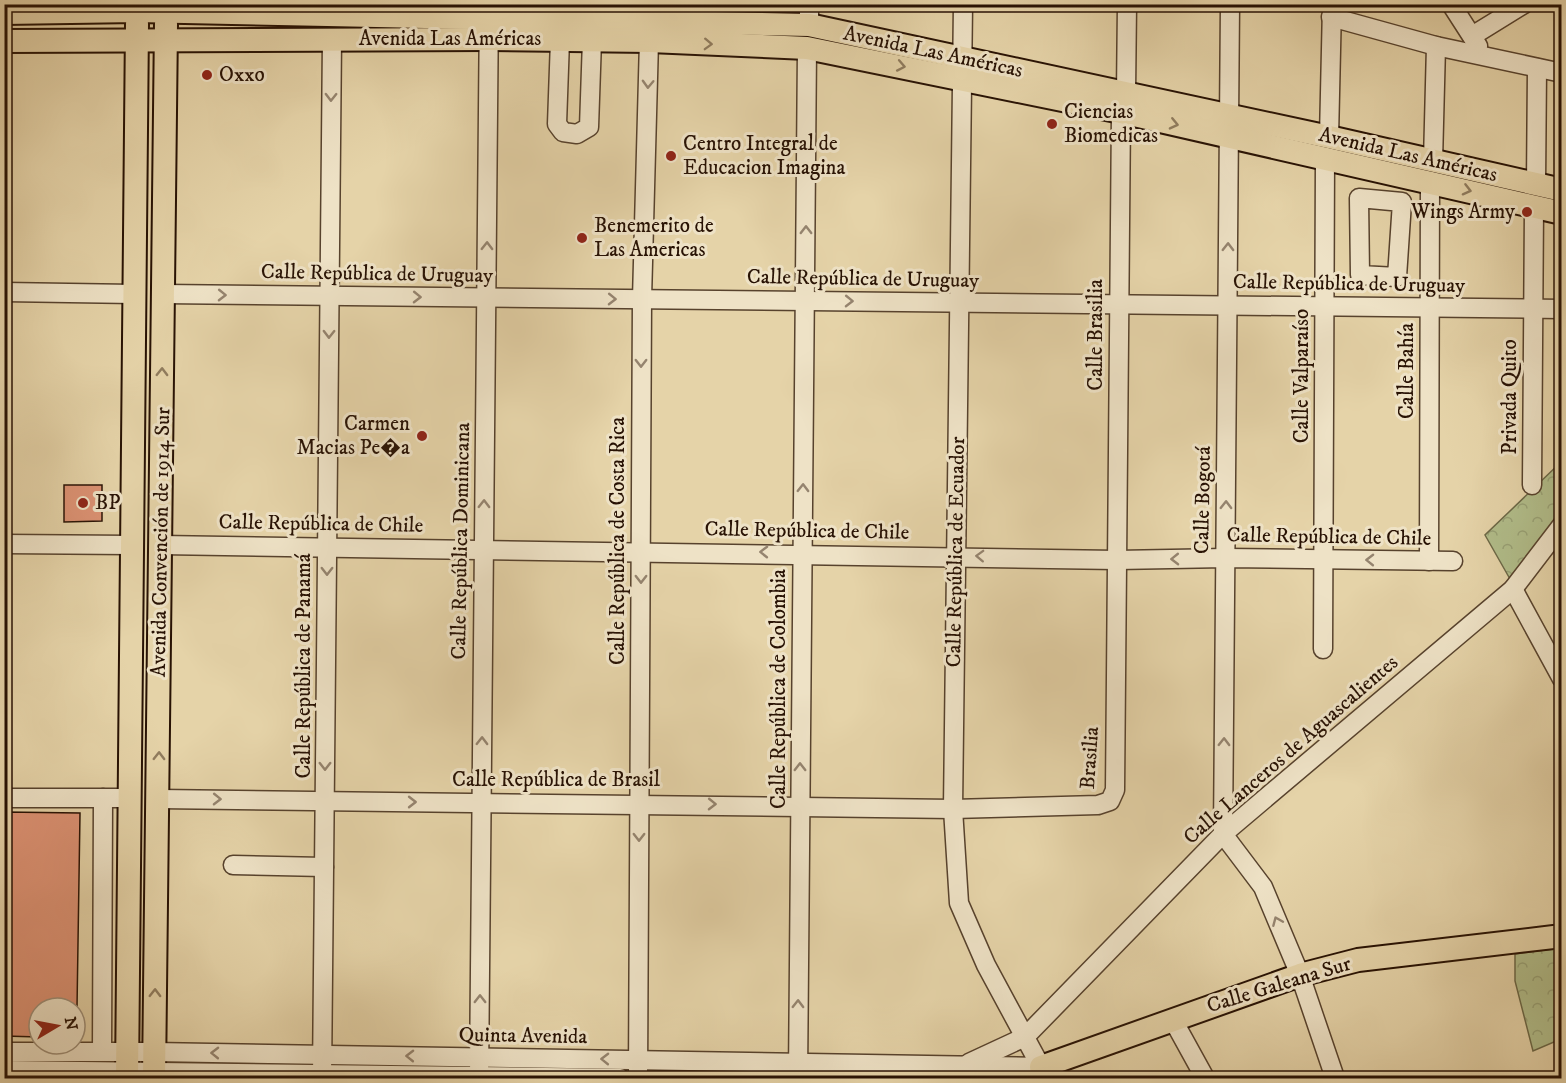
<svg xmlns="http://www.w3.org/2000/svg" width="1566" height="1083" viewBox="0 0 1566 1083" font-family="'IM FELL DW Pica',serif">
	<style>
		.park { fill: url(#park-crowns); stroke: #6c6847; stroke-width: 1.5 }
		.building { fill: #dd9274; stroke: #281204; stroke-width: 1.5 }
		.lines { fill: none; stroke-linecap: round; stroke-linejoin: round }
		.minor-casing { stroke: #57422d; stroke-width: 21 }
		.major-casing { stroke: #281204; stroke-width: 26 }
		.minor { stroke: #eee2c6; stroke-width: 18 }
		.major { stroke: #e5d3a8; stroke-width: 22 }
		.oneway { stroke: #907c5e }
		.oneway2 { stroke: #95846f }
		.poi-dot { fill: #8f2418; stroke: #eee2c6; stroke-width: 2 }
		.labels { text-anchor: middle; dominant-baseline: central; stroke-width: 6; stroke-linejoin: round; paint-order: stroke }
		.street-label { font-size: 21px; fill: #281204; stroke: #eee2c6 }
		.poi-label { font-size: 21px; fill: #281204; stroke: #eee2c6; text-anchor: start }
	</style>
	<defs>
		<pattern id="park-crowns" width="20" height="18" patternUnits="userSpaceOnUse" patternTransform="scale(1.5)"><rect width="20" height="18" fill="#b1bd8a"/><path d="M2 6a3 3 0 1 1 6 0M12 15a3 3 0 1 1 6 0" fill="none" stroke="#98a175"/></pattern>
	</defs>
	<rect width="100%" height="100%" fill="#e5d3a8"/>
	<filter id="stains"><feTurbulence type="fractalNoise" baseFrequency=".00333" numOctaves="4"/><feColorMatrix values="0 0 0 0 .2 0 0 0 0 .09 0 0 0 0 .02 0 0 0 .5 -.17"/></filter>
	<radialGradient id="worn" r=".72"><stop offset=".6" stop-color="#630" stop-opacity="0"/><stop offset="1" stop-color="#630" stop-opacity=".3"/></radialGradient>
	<g class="park">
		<polygon points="1561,462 1561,512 1510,579 1485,535"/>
		<polygon points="1561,948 1561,1039 1533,1051 1515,981 1515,954"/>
	</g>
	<g class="building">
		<polygon points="64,485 102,485 102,521 64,522"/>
		<polygon points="4,812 80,813 77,1008 39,1008 39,1037 4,1036"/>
	</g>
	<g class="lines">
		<defs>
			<g id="minor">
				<polyline points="1230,4 1223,834 1263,887 1300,975 1335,1078"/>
				<polyline points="1451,4 1478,46"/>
				<polyline points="1331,17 1436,46 1562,73"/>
				<polyline points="809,25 809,4"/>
				<polyline points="1472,36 1524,4"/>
				<polyline points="560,40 557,124 563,132 577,134 589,127 592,40"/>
				<polyline points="1126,93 1127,4"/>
				<polyline points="1329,137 1332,6"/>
				<polyline points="1433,161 1436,46"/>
				<polyline points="1536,184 1537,68"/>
				<polygon points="1359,198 1402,202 1397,277 1360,275"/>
				<polyline points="4,292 134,294"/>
				<polyline points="163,294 1562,309"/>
				<polyline points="1532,485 1534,207"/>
				<polyline points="4,544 131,545"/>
				<polyline points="161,545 1117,560 1225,558 1453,561"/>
				<polyline points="1429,561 1430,181"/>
				<polyline points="1513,589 1562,679"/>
				<polyline points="1323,649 1325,157"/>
				<polyline points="4,798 128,798"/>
				<polyline points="159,799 953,809 1098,805 1110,801 1115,790 1121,112"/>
				<polyline points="233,865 324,867"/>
				<polyline points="1173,1020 1205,1078"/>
				<polyline points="4,1052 154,1052 1041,1067 986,965 959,903 953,809 963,4"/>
				<polyline points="102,1052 103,798"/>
				<polyline points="969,1063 1025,1037 1223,834 1513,589 1562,525"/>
				<polyline points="4,1070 620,1078"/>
				<polyline points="322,1078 332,38"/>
				<polyline points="479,1078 489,4"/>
				<polyline points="638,1078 642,299 650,4"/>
				<polyline points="798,1078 807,48"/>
			</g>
			<g id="major">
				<polyline points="4,13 137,11 809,25 1329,137 1562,190"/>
				<polyline points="4,41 489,39 650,41 807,48 1121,112 1562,213"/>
				<polyline points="127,1078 137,24"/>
				<polyline points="154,1078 166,24"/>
				<polyline points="1048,1078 1041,1067 1300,975 1358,960 1562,936"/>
			</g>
		</defs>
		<use href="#minor" class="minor-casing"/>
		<use href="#major" class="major-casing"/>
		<use href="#minor" class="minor"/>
		<use href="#major" class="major"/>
	</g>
	<defs><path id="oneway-chevron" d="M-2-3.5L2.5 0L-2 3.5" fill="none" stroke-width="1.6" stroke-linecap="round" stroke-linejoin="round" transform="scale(1.5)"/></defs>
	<g class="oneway">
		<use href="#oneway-chevron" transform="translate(708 44) rotate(2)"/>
		<use href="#oneway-chevron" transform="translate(901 66) rotate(11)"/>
		<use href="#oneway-chevron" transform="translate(1174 124) rotate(13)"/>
		<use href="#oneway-chevron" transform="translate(1467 190) rotate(14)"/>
		<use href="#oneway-chevron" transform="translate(162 372) rotate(-89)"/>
		<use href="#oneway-chevron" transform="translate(159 756) rotate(-89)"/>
		<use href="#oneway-chevron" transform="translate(155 993) rotate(-89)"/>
	</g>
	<g class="oneway2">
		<use href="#oneway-chevron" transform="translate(648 84) rotate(92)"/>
		<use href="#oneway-chevron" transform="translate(331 97) rotate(91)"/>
		<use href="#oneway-chevron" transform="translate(806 230) rotate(-90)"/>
		<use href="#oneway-chevron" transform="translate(487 246) rotate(-89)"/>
		<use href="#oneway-chevron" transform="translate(1228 247) rotate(-89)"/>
		<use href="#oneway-chevron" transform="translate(222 295) rotate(1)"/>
		<use href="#oneway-chevron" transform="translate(417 297) rotate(1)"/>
		<use href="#oneway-chevron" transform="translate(612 299) rotate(1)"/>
		<use href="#oneway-chevron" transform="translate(849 301) rotate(1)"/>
		<use href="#oneway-chevron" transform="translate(329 334) rotate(91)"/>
		<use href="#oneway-chevron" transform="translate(641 363) rotate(90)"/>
		<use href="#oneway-chevron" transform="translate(803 488) rotate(-89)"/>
		<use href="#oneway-chevron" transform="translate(484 504) rotate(-89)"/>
		<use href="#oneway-chevron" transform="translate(1226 505) rotate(-89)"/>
		<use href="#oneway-chevron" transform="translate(764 552) rotate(-179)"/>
		<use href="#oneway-chevron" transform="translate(980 556) rotate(-178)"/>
		<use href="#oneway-chevron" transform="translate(1175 559) rotate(179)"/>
		<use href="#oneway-chevron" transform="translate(1370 560) rotate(-179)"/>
		<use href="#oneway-chevron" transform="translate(327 571) rotate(90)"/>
		<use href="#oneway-chevron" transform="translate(641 579) rotate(90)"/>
		<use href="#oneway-chevron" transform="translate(482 741) rotate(-89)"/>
		<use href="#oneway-chevron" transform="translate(1224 742) rotate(-89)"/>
		<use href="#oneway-chevron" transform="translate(325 766) rotate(90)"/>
		<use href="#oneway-chevron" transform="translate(800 767) rotate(-90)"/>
		<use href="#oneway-chevron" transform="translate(217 799) rotate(1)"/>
		<use href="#oneway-chevron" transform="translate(412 802)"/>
		<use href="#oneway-chevron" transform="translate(712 804) rotate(1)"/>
		<use href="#oneway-chevron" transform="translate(639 837) rotate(90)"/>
		<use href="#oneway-chevron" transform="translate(1277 921) rotate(-113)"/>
		<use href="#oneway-chevron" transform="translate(480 999) rotate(-90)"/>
		<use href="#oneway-chevron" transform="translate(798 1004) rotate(-89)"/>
		<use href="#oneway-chevron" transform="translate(215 1053) rotate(-179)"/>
		<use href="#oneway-chevron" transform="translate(410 1056) rotate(-179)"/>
		<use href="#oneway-chevron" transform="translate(605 1059) rotate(-179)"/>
	</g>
	<g class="poi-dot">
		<circle cx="207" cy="75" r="6"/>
		<circle cx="1052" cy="124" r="6"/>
		<circle cx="671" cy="156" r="6"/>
		<circle cx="1527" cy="212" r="6"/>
		<circle cx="582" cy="238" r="6"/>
		<circle cx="422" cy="436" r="6"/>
		<circle cx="83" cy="503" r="6"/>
	</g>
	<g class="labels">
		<g class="street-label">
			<text x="450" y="39">Avenida Las Américas</text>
			<text transform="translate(933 52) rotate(12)">Avenida Las Américas</text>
			<text transform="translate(1408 155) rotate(13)">Avenida Las Américas</text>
			<text transform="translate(377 274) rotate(1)">Calle República de Uruguay</text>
			<text transform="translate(863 279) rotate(1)">Calle República de Uruguay</text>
			<text transform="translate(1349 284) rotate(1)">Calle República de Uruguay</text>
			<text transform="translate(1096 335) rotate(-90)">Calle Brasilia</text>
			<text transform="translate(1407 371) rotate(-90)">Calle Bahía</text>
			<text transform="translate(1302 376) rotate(-90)">Calle Valparaíso</text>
			<text transform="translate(1510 397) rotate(-90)">Privada Quito</text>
			<text transform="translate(1203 500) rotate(-89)">Calle Bogotá</text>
			<text transform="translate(321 524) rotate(1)">Calle República de Chile</text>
			<text transform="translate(807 531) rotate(1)">Calle República de Chile</text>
			<text transform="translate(1329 537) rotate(1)">Calle República de Chile</text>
			<text transform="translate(461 541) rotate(-89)">Calle República Dominicana</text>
			<text transform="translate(618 541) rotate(-90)">Calle República de Costa Rica</text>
			<text transform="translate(161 542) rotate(-89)">Avenida Convención de 1914 Sur</text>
			<text transform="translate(956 552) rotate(-89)">Calle República de Ecuador</text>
			<text transform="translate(304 666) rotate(-90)">Calle República de Panamá</text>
			<text transform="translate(779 689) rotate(-90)">Calle República de Colombia</text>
			<text transform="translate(1291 750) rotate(-41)">Calle Lanceros de Aguascalientes</text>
			<text transform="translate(1090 758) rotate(-86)">Brasilia</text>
			<text x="556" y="780">Calle República de Brasil</text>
			<text transform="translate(1279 985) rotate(-17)">Calle Galeana Sur</text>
			<text transform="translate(523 1036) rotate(1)">Quinta Avenida</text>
		</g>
		<g class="poi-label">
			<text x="219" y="75">Oxxo</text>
			<text x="1064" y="112">Ciencias<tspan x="1064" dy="24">Biomedicas</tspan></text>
			<text x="683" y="144">Centro Integral de<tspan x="683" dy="24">Educacion Imagina</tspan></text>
			<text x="1515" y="212" text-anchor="end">Wings Army</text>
			<text x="594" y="226">Benemerito de<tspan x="594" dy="24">Las Americas</tspan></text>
			<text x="410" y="424" text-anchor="end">Carmen<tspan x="410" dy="24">Macias Pe�a</tspan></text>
			<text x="95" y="503">BP</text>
		</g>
	</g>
	<rect width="1566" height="1083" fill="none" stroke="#e5d3a8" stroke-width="24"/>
	<rect x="6" y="6" width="1554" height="1071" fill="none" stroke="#281204" stroke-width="3"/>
	<rect x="12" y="12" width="1542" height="1059" fill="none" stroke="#281204" stroke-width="1.5"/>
	<g transform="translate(57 1026) rotate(80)"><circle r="28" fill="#eee2c6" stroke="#9f8f78" stroke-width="1.5"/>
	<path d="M0-4.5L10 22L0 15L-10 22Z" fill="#8f2418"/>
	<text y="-9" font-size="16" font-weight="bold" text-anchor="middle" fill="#281204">N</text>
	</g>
	<rect width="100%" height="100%" filter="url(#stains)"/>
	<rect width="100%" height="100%" fill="url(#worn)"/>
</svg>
